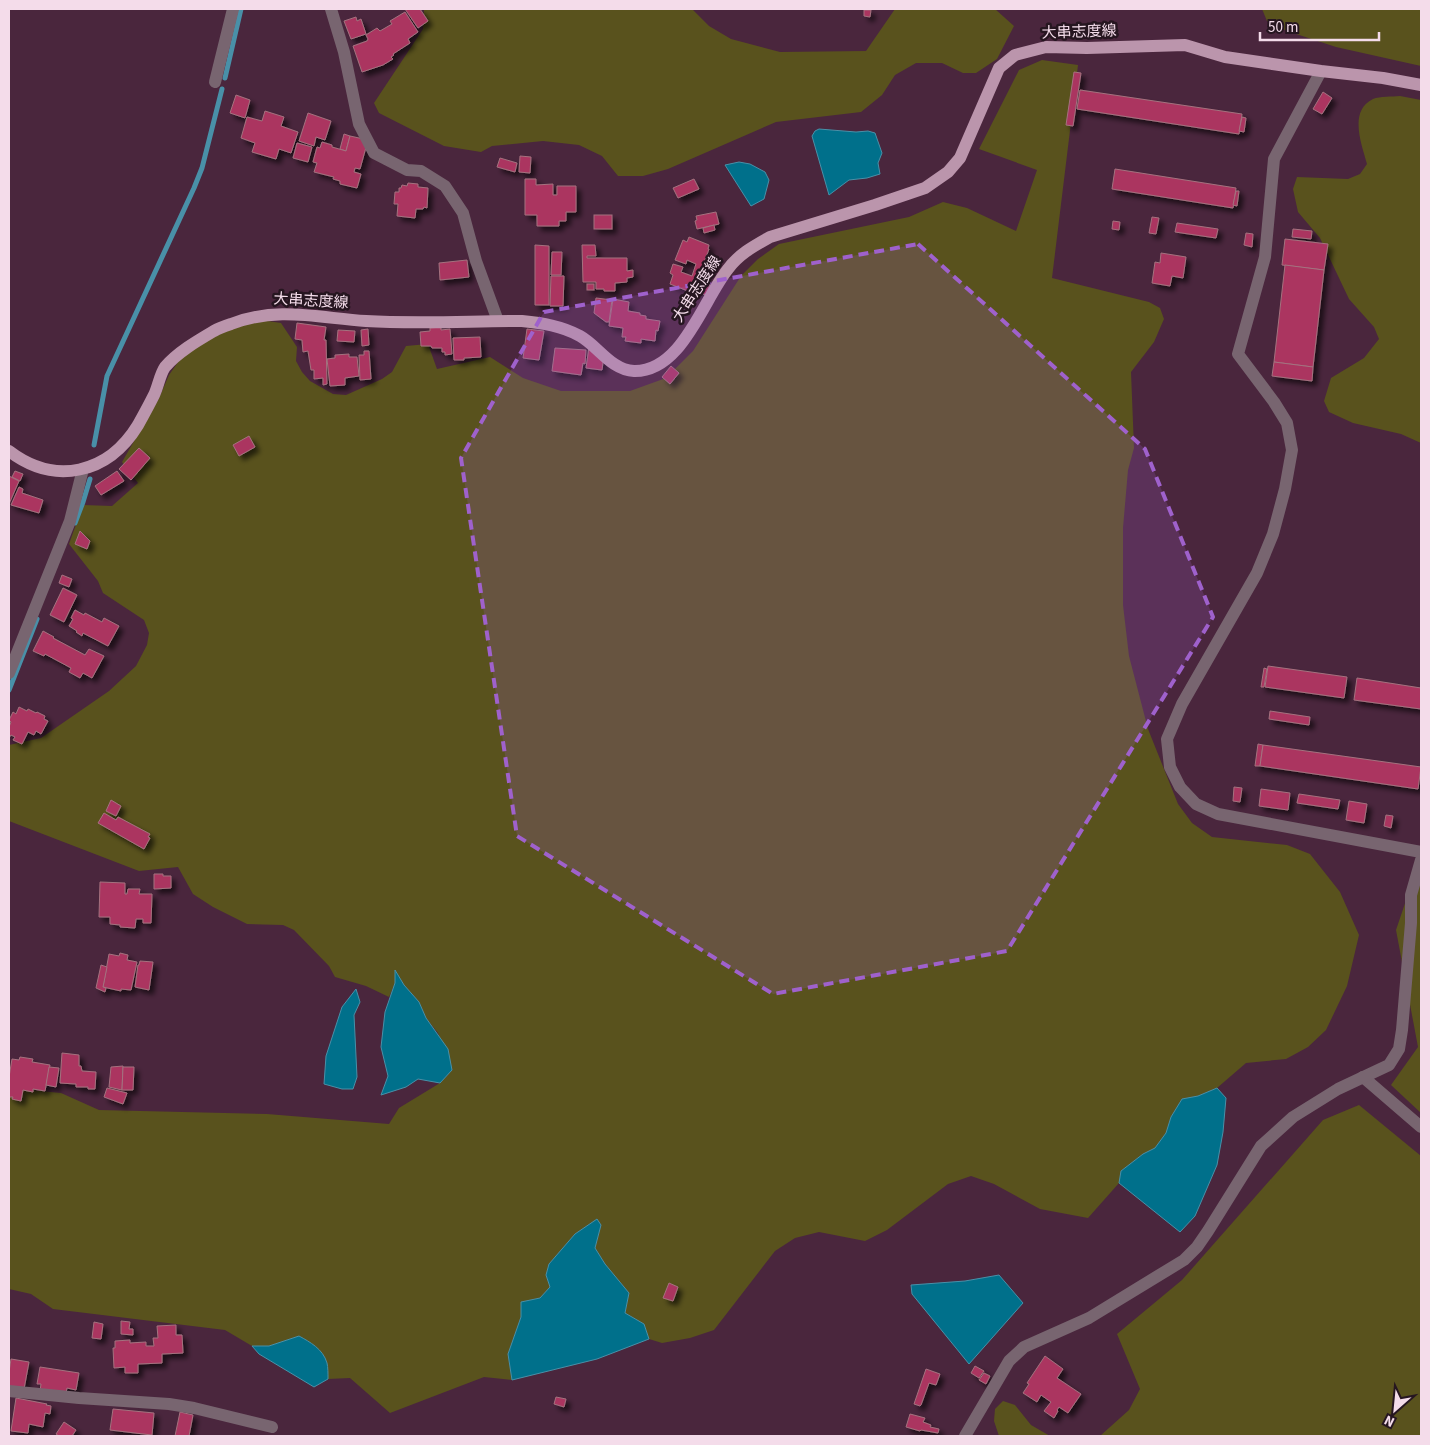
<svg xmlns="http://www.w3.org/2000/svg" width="1430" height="1445" viewBox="0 0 1430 1445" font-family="'Source Sans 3','Noto Sans JP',sans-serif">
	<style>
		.green { fill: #59521d }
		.water { fill: #00708b; stroke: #4990a8 }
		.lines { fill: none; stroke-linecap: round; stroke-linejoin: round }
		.stream { stroke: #4990a8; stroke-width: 5 }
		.building { fill: #ab3560; stroke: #a4727f; filter: url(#shadow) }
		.minor { stroke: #786570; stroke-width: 12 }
		.major { stroke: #bb95ac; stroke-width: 12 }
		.marked { fill: #9f61cc; fill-opacity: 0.2; stroke: #9f61cc; stroke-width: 4; stroke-dasharray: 10 6; stroke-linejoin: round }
		.labels { text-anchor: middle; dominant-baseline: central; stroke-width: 5; stroke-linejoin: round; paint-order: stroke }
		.street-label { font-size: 15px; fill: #f4dcea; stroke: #261620 }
	</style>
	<defs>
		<filter id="shadow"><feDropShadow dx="4.5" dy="4.5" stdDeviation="2.5" flood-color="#0009"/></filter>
	</defs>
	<rect width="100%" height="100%" fill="#4a263d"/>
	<g class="green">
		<polygon points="424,9 692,9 709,26 731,39 780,52 866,51 895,9 995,9 1014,26 997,59 976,73 963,73 942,63 916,63 895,75 882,95 861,112 776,122 668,169 643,176 618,176 602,156 579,145 543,141 492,146 481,152 444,146 379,113 374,103 423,29"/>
		<polygon points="1262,9 1421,9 1421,66 1336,47 1287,31 1267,21"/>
		<polygon points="1042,60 1078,65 1052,278 1149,302 1160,308 1164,319 1154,342 1131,372 1134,448 1128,470 1123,528 1123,605 1129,656 1148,729 1178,804 1192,823 1212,837 1287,845 1310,854 1340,892 1359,935 1347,986 1326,1030 1308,1047 1286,1059 1246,1063 1217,1088 1198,1096 1182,1099 1171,1117 1166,1133 1155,1148 1143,1154 1121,1171 1119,1183 1088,1218 1040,1209 994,1184 971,1176 948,1184 887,1230 865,1241 819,1232 795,1238 775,1251 714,1330 690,1338 662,1343 649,1339 644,1324 625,1313 629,1293 605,1264 595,1248 601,1225 597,1219 575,1234 549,1264 546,1275 550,1287 540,1298 522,1302 521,1317 508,1354 512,1380 484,1377 390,1413 350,1378 328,1379 327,1362 280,1343 269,1346 252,1346 225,1330 53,1309 31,1294 9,1289 9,1088 61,1093 99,1110 267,1114 389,1124 399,1108 440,1083 452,1070 438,1033 426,1018 419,1002 404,985 395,971 395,983 389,997 366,986 335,977 329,966 294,930 283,925 247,924 213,907 193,894 178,867 139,871 9,821 9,745 41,738 109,691 136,666 147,645 149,633 144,620 103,593 98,581 69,544 83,505 112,506 138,483 122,462 159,398 169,375 183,355 214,333 261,320 281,323 297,347 296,361 302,372 310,381 333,394 346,395 382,379 392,372 406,346 428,344 437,369 490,357 523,378 561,391 630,391 666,378 693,351 741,276 758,259 779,244 909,217 943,202 967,208 1016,231 1037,170 979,149 1019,70"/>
		<path d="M1400,96L1421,100V443L1401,434L1353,423L1329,412L1324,401L1331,378L1364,358L1379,339L1374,327L1349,299L1320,238L1298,212L1293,189L1297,177L1348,179L1360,174L1367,164C1362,145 1348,111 1373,99C1380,96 1392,97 1400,96Z"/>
		<polygon points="1421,856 1421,1113 1391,1085 1418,1047 1396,930"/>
		<polygon points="1359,1105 1421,1156 1421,1436 1100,1436 1129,1410 1140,1389 1117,1334 1182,1280 1323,1120"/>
		<polygon points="1003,1401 1015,1405 1031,1425 1050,1436 999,1436 994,1421 995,1409"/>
	</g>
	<g class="water">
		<polygon points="819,129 856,132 868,131 875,133 882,153 878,163 880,174 867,178 849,180 829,195 812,136 815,131"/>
		<polygon points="739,162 750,164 765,172 769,180 764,199 751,206 725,165"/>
		<polygon points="395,970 404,985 419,1002 426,1018 448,1049 452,1070 440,1083 418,1079 406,1087 381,1095 388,1076 381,1047 385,1012 395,983"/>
		<polygon points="356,989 360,1002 354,1015 357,1077 353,1089 342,1089 324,1084 326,1056 342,1007"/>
		<polygon points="1217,1088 1226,1098 1223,1132 1217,1165 1195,1216 1180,1232 1119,1183 1121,1171 1143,1154 1155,1148 1166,1133 1171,1117 1182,1099 1198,1096"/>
		<polygon points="597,1219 601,1225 595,1248 605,1264 629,1293 625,1313 644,1324 649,1339 597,1359 512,1380 508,1354 521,1317 521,1302 540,1298 550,1287 546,1275 549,1264 575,1234"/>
		<polygon points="999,1275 1023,1303 969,1364 912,1294 911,1285 965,1281"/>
		<path d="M299,1336C310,1342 323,1349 327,1363C328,1367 328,1374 328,1379L314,1387L259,1354L252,1346H269Z"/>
	</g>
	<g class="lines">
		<g class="stream">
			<polyline points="225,78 241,9"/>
			<polyline points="94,445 107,376 194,188 202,168 222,89"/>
			<polyline points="75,523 83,502 90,479"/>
			<polyline points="9,690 37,619"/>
		</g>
	</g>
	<g class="building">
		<polygon points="405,9 420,9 428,21 418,28"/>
		<polygon points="864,10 871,10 870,17 864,16"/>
		<polygon points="405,12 418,32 408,39 410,43 393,54 394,55 391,57 393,59 383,65 362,72 353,46 367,41 368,39 366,35 377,28 380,31 392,24 390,21"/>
		<polygon points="356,17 357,21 361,19 366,34 351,39 344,21"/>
		<polygon points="1074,72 1081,73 1073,126 1066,125"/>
		<polygon points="1080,90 1242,114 1239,134 1077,109"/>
		<polygon points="1323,92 1332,98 1322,114 1313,109"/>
		<polygon points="236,95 250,100 245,118 230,113"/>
		<polygon points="265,111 284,117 281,126 298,132 291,153 279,149 276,159 252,152 255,143 241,138 247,117 262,121"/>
		<polygon points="308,113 331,121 325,140 316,137 314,146 299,141"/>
		<polygon points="1242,117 1246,118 1244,132 1239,131"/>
		<polygon points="344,134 350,136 346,151 340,149"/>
		<polygon points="350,136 368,140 360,169 355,168 354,172 361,174 357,188 340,184 340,181 333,179 334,177 314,172 317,163 313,162 317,147 320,148 322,142 332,145 332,147 346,151"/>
		<polygon points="297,143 312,147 308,162 293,158"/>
		<polygon points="520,156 531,157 530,173 519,172"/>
		<polygon points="500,158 517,163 515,172 497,167"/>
		<polygon points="1115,169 1236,188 1233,208 1112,189"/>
		<polygon points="525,179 536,179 536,185 553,184 553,195 557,195 557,186 576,186 576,212 566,212 566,221 559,221 559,226 537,226 537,215 525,215"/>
		<polygon points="694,179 699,189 678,198 673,188"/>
		<polygon points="408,183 418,184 418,187 428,188 427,208 424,207 423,209 416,209 415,218 397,216 398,204 394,204 395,192 399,192 399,188 401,188 402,185 407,186"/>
		<polygon points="1236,191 1239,191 1237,206 1233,205"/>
		<polygon points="716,212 719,224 697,229 695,221 697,220 696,216"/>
		<rect x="594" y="215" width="18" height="14"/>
		<polygon points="1152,217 1159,218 1156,234 1149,233"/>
		<polygon points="1113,221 1120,222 1119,230 1112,229"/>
		<polygon points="1177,223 1218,229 1216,238 1175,232"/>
		<polygon points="714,225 715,230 704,233 703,228"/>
		<polygon points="1293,229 1312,231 1311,239 1292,237"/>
		<polygon points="1246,233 1253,234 1252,247 1244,245"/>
		<polygon points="689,237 709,245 708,249 709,249 693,293 670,284 673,275 670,273 673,264 683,267 681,272 692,276 696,264 687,260 686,264 675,260 683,240 687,242"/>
		<polygon points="1285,239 1328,244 1324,270 1282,265"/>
		<polygon points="535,245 549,246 549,305 535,305"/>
		<polygon points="582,245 595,245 596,256 587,256 587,258 627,258 627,271 633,270 633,277 627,278 627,282 615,283 615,291 604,291 604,289 596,289 596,282 583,282"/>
		<polygon points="552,252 562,252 561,275 551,275"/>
		<polygon points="1161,253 1186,257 1183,278 1172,276 1170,286 1152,283 1155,262 1160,263"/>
		<polygon points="467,260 469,277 440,280 439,263"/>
		<polygon points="1285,265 1324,270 1313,367 1274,362"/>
		<polygon points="551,276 564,276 563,306 550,306"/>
		<polygon points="703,282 710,284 706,295 699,293"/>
		<rect x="587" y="284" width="7" height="6"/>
		<polygon points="596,298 612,300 609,322 606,322 594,313"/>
		<polygon points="613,299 629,302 628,311 640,313 640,315 646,316 646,319 660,321 658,331 656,330 655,341 641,339 641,343 625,341 626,337 622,337 623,328 609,326"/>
		<polygon points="297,323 326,327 324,340 326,340 327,384 323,385 323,378 314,379 314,370 311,370 308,351 303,352 302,340 295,339"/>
		<polygon points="441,327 441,330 450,329 452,354 445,355 445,352 442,352 442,348 432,348 431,346 421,346 420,332 430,331 430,328"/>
		<polygon points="368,329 369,345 362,346 361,330"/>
		<polygon points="527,329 544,331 539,360 523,358"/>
		<polygon points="338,330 355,331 354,342 337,341"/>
		<polygon points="480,337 481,357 464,358 464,360 454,360 453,338"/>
		<polygon points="589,347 604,354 602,370 586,368"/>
		<polygon points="555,348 586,350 585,364 583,363 581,375 552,371"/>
		<polygon points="364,351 369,351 371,379 360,380 359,355 364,355"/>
		<polygon points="349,354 349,357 357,357 359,376 345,378 345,385 330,386 327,359 335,358 335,355"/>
		<polygon points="1274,362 1313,367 1312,381 1272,376"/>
		<polygon points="671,366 679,373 670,384 662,377"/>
		<polygon points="249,436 255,447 239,456 233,445"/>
		<polygon points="139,448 150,458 131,480 119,469"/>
		<polygon points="15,471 23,474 20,481 12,477"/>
		<polygon points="117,471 124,481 101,495 95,486"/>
		<polygon points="9,476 19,481 9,504"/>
		<polygon points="19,487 23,489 22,493 43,500 39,513 11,505"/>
		<polygon points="80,531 90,541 87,549 75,544"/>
		<polygon points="62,575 72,579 69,587 59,583"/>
		<polygon points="63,588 77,595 64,622 50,615"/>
		<polygon points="75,610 84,615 85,613 102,622 104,618 119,626 108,646 83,633 82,636 76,632 77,631 69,626 73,619 71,618"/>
		<polygon points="43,631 54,637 53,638 85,655 89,649 104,656 92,678 83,673 80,678 69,672 71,668 45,654 44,656 33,651"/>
		<polygon points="1268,666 1347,677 1344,698 1265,687"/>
		<polygon points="1264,668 1267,669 1264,687 1261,687"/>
		<polygon points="1357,678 1421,688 1421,709 1354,700"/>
		<polygon points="19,707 27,711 28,709 36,713 37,712 45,716 44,719 48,721 41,734 36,731 34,735 28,732 22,744 13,740 15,737 11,735 9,738 9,727 11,722 9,720 13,712 16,714"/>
		<polygon points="1270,711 1310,717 1309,725 1269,719"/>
		<polygon points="1258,744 1263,745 1260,766 1255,766"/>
		<polygon points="1263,745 1421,767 1418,789 1260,766"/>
		<polygon points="1234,787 1242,788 1240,802 1233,801"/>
		<polygon points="1261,789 1290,793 1288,810 1259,806"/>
		<polygon points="1299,794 1340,800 1338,809 1297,803"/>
		<polygon points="111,800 121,806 116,816 106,811"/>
		<polygon points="1349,801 1367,804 1364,823 1346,820"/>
		<polygon points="104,813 116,820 118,817 150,834 148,837 150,838 144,849 98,823"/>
		<polygon points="1386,815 1393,816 1391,828 1384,826"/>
		<polygon points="154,874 163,874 163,876 171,876 171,888 154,889"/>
		<polygon points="100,882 125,883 125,894 127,894 128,889 140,889 139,894 152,894 151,923 143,923 143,919 136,919 135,928 120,927 120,925 110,924 110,917 99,917"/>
		<polygon points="120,953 128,955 127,960 137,962 131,990 121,989 121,991 103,987 109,954 119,956"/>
		<polygon points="140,961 153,962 149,990 135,987 138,965 139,965"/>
		<polygon points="101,965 107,967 103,987 106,988 105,992 96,988"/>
		<polygon points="62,1053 79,1055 79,1066 81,1066 82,1071 96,1072 95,1089 88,1089 88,1087 76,1087 76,1084 60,1083"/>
		<polygon points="20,1057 33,1059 32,1062 50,1065 45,1091 33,1089 33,1092 23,1090 21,1101 12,1099 13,1097 9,1097 9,1077 12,1059 19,1060"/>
		<polygon points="123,1066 122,1090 109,1087 111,1067"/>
		<polygon points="49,1067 59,1068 56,1087 46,1085"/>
		<polygon points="123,1067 134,1067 133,1090 122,1090"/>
		<polygon points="107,1088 127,1093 123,1104 104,1097"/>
		<polygon points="669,1283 678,1287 673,1301 663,1298"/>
		<polygon points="121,1321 130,1322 129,1329 133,1329 133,1335 121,1334"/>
		<polygon points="94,1322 103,1324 101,1339 92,1338"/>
		<polygon points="176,1325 176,1335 182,1335 183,1353 162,1354 162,1363 138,1364 138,1373 125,1373 125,1367 114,1368 113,1348 115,1348 115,1341 130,1340 130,1343 146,1342 146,1346 154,1346 153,1338 158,1338 157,1326"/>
		<polygon points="1045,1356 1063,1369 1057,1378 1081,1394 1068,1413 1059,1407 1057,1410 1058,1411 1054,1418 1044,1411 1051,1402 1041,1395 1037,1402 1023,1393 1029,1384 1027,1383"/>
		<polygon points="11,1359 29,1362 24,1389 9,1386 9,1372"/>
		<polygon points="975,1366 984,1371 979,1378 971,1373"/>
		<polygon points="40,1367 79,1373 76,1390 67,1388 66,1393 40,1391 41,1384 37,1384"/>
		<polygon points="926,1369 940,1374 936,1385 929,1383 921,1405 920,1406 914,1404"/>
		<polygon points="984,1373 990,1376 986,1384 979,1380"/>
		<polygon points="556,1397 566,1399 564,1407 554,1404"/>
		<polygon points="16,1398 47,1404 46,1405 51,1406 50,1414 45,1413 43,1427 29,1424 28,1433 11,1431"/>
		<polygon points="113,1409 154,1413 152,1435 110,1430"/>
		<polygon points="180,1412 193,1415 189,1436 175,1436"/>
		<polygon points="910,1414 925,1418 923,1422 931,1425 930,1427 939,1429 938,1433 921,1430 920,1431 906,1427"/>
		<polygon points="64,1422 76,1430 72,1436 59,1436 56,1434"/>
	</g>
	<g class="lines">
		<g class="minor">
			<polyline points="331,9 344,52 359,124 374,153 407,170 421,171 445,186 463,213 476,261 498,321"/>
			<polyline points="1321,71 1274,159 1265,257 1238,354 1274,402 1287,423 1292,450 1285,489 1273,534 1257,573 1182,704 1167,739 1170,767 1180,787 1196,804 1218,814 1421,852"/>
			<polyline points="215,82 233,9"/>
			<polyline points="9,673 70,521 83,469"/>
			<polyline points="1363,1077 1421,1127"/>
			<polyline points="9,1391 79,1398 169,1404 194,1408 272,1427"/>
			<polyline points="965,1436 1009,1361 1024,1347 1089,1318 1184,1260 1197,1247 1208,1231 1261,1146 1293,1117 1338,1089 1389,1065 1399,1049 1402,1030 1411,923 1411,895 1421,860"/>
		</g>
		<path class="major" d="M9,451C55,486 108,474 138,425C143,416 149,405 154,395C158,387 160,374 165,367C178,352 197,341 214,331C219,328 225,326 231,324C277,306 319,318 366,321C418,324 470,321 522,321C542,323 562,326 580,336C598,346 611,370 634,371C682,372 703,300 728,269C739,254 754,246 770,237L875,205L925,188L948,172L960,158L999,68L1015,55L1046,47L1087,48L1185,45L1225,57L1321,71L1383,78L1421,85"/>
	</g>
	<path class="marked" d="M918,244L1145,449L1213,617L1007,951L773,994L517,836L461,458L544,312Z"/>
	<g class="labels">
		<g class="street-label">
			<text transform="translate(1079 32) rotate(-2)">大串志度線</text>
			<text transform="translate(697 289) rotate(-57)">大串志度線</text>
			<text transform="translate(311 301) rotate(3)">大串志度線</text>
		</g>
	</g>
	<rect width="1430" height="1445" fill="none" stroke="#f4dcea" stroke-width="20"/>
	<g transform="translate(1395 1410) rotate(207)" stroke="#261620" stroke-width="4" paint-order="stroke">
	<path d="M0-4L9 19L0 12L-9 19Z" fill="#f4dcea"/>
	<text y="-8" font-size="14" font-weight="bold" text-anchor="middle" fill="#f4dcea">N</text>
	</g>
	<path d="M1260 32v8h119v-8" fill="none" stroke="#f4dcea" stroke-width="2.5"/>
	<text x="1268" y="32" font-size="15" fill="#f4dcea" stroke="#261620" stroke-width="4" paint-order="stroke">50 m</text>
</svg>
